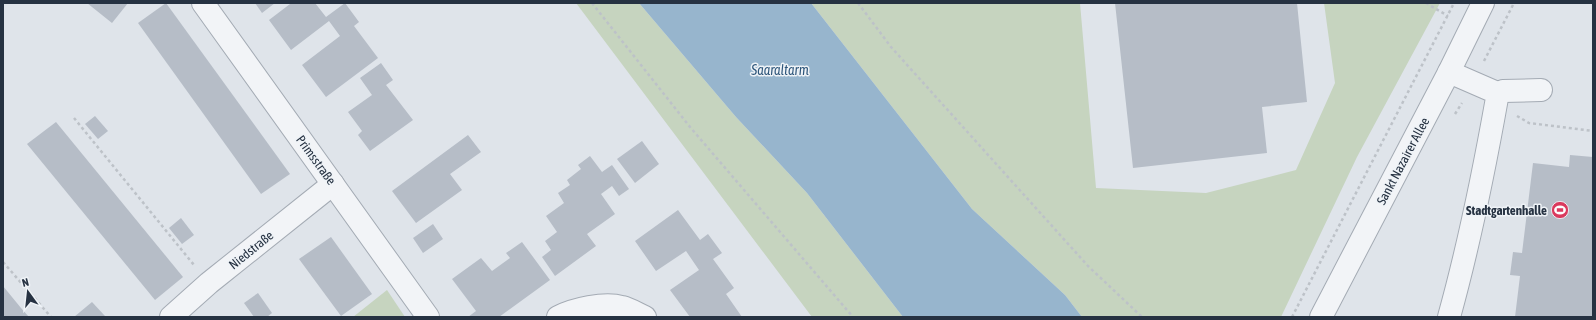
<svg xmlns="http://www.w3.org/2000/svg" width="1596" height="320" viewBox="0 0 1596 320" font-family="'Asap Condensed',sans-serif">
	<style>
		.green { fill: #c6d4bf }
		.water { fill: #97b5cd }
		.building { fill: #b6bdc7 }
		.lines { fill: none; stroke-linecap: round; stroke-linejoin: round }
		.minor-casing { stroke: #a4abb4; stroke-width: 24 }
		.path { stroke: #bdc2c8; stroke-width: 2.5; stroke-dasharray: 3 3; stroke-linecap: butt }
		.minor { stroke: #f2f4f7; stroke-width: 22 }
		.labels { text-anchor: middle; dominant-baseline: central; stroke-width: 3; stroke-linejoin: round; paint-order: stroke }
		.street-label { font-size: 13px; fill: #263242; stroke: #eff3f7 }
		.poi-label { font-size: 13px; font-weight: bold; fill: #263242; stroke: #eff3f7; text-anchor: end }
		.water-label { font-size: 14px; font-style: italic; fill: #2d557a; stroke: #eff3f7 }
	</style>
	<rect width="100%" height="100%" fill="#dfe4ea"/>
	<g class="green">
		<polygon points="576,3 639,3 736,117 807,193 903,317 812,317"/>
		<polygon points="811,3 1080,3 1096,188 1206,193 1296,170 1335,83 1324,3 1440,3 1357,157 1281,317 1082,317 1065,295 972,209"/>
		<polygon points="387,290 405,317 353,317"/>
	</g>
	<polygon class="water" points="639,3 811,3 972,209 1065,295 1082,317 903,317 807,193 736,117"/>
	<g class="building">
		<polygon points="87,3 128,3 112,23"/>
		<polygon points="166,3 290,174 261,194 138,23"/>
		<polygon points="255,3 275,3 262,13"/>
		<polygon points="289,3 315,3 326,17 345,3 359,22 354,26 378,58 326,97 302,65 340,36 329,21 291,50 269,20 290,4"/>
		<polygon points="1115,3 1297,3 1307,102 1262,107 1267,153 1133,168"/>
		<polygon points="381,63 393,80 386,85 413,120 370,151 358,135 362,131 348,112 372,95 360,78"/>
		<polygon points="95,116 108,131 98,139 85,124"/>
		<polygon points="56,122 183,277 155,300 27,144"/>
		<polygon points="468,135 481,152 450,174 462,190 416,223 392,191"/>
		<polygon points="642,141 659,164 635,183 617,159"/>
		<polygon points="1570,155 1593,157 1593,317 1515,317 1520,276 1510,275 1513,252 1522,253 1533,163 1569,167"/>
		<polygon points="590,156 602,172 612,165 629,189 619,196 612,186 601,194 615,214 587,234 596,246 555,276 542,257 551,250 545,241 557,232 546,216 564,203 558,193 570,185 567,180 581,169 578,165"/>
		<polygon points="678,210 700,240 708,234 722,253 713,259 734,288 726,294 742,317 690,317 670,290 699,270 686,251 656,271 635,241"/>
		<polygon points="181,218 194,235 182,244 169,228"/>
		<polygon points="433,224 443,239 423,253 413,238"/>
		<polygon points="331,237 372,294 341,316 299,259"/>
		<polygon points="522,242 550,280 499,317 468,317 476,311 452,279 481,258 492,271 510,258 506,253"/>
		<polygon points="3,286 21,308 29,317 3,317"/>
		<polygon points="258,293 272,313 267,317 254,317 244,303"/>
		<polygon points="92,302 105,316 74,317"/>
	</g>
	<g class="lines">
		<defs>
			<g id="minor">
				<polyline points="203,3 428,317"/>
				<polyline points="1496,94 1503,91 1541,90"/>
				<polyline points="171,317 209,283 333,184"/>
				<path d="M558,317C574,309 604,302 622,307C630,309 638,314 645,317"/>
				<polyline points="1321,317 1449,72 1483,3"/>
				<path d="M1449,317C1469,245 1484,171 1497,98L1495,92L1449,72"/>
			</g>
		</defs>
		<use href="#minor" class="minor-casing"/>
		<g class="path">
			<polyline points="592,3 690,127 853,317"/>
			<polyline points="858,3 891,47 1088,266 1142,317"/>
			<polyline points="1426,3 1448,16"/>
			<polyline points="1484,61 1514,3"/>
			<polyline points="1455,114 1462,103"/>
			<polyline points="1517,116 1529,123 1593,131"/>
			<polyline points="74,118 194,265"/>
			<polyline points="3,262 51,317"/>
			<polyline points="1292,317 1454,3"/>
		</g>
		<use href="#minor" class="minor"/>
	</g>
	<defs>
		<symbol id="stadium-disc" viewBox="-11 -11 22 22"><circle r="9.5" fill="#da395d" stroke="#eff3f7"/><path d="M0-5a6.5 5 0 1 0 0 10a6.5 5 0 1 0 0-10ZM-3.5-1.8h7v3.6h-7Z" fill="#fff"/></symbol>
	</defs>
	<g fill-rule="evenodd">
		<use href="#stadium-disc" x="1550" y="200" width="20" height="20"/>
	</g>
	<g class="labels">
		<g class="street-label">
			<text transform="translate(316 160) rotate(54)">Primsstraße</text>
			<text transform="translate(1403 161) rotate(-62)">Sankt Nazairer Allee</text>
			<text transform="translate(251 250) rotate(-39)">Niedstraße</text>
		</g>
		<g class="poi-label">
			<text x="1547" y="210">Stadtgartenhalle</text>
		</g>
		<g class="water-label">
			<text x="780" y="70">Saaraltarm</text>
		</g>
	</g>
	<rect width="1596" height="320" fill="none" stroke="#263242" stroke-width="8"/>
	<g transform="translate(28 292) rotate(345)" stroke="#eff3f7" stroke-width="3" paint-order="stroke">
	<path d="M0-3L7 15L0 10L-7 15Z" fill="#263242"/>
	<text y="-6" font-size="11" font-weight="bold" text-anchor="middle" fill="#263242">N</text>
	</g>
</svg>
